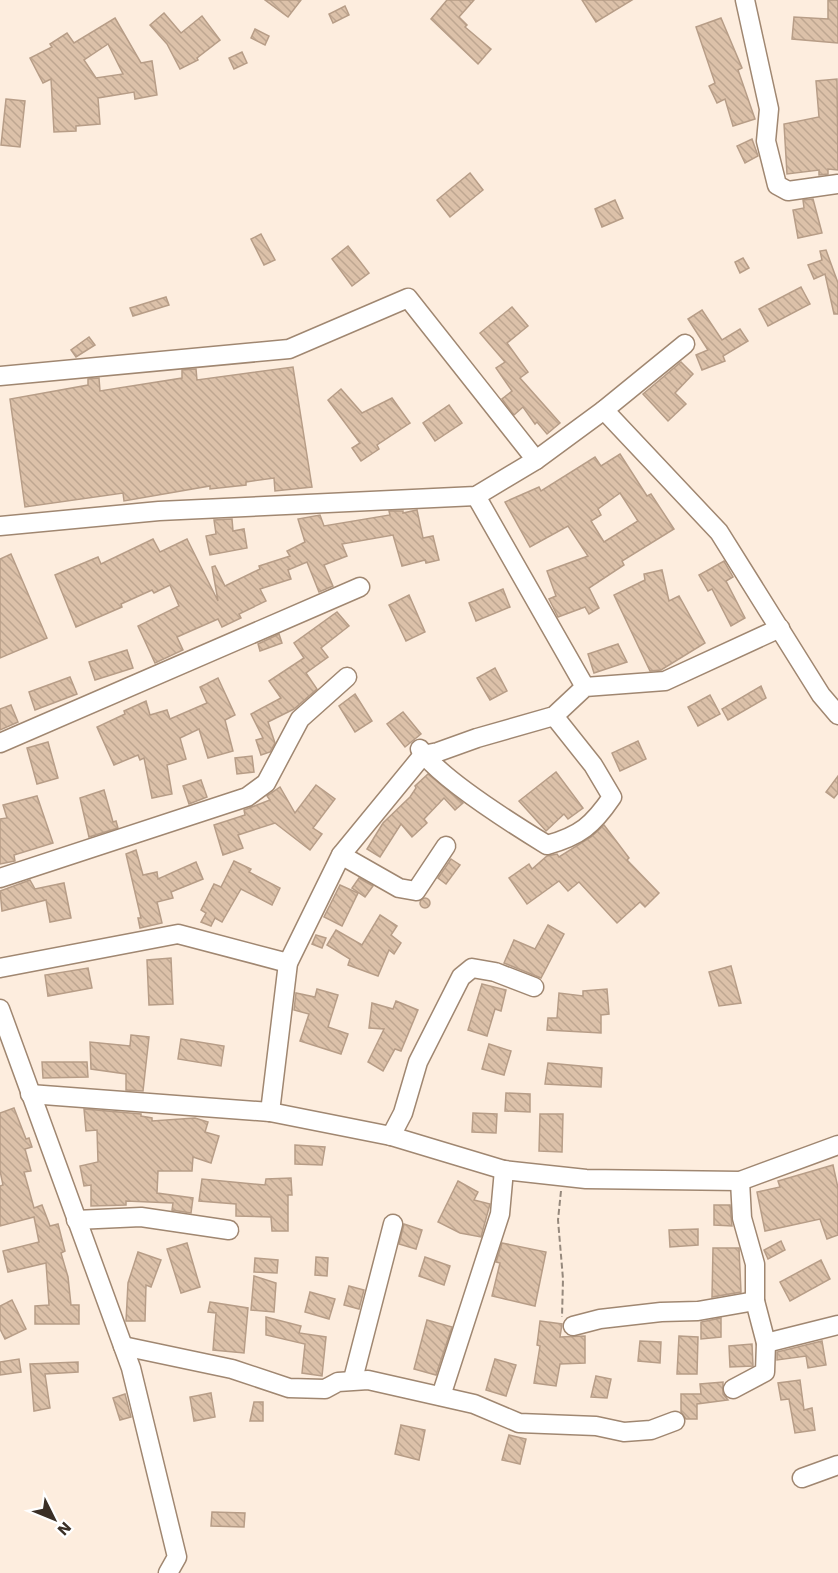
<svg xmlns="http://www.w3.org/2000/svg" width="838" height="1573" viewBox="0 0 838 1573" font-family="'Work Sans',sans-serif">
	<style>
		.building { fill: url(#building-back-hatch); stroke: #b79d87; stroke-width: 1.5; fill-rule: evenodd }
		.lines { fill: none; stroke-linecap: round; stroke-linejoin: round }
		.minor-casing { stroke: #a08771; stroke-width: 21 }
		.path { stroke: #96897d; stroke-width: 2; stroke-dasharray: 6 3; stroke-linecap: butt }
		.minor { stroke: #fff; stroke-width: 18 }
	</style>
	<defs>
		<pattern id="building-back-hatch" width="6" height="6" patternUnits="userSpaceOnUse" patternTransform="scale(1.5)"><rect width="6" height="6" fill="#dcc1a9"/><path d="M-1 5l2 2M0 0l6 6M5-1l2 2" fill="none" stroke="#bea691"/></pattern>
	</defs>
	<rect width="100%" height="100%" fill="#fdedde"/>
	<g class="building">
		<polygon points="265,0 301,0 288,17"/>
		<polygon points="447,0 474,0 459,17 467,25 465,27 491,49 478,64 431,19"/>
		<polygon points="582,0 632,0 596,22"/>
		<polygon points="828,0 838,0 838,43 792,39 794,17 828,19"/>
		<polygon points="345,6 349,15 333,23 329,14"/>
		<polygon points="164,13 181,33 202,16 220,40 197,58 198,60 180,69 167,44 150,25"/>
		<path d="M115,18L141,63L152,61L157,95L135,99L134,92L98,98L100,124L76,126V131L54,132L51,79L43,83L30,58L52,47L50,44L67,33L74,43ZM108,44L123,74L96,78L84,60Z"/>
		<polygon points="721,18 742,68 738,70 755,119 733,126 725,99 717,103 709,86 715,83 696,27"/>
		<polygon points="255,29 269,36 265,45 251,38"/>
		<polygon points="242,52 247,63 234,69 229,58"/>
		<polygon points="837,79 838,170 828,169 828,174 819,175 819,170 787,174 784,124 819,117 816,81"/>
		<polygon points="6,99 25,101 20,147 1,145"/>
		<polygon points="752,139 758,156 745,163 737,146"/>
		<polygon points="470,173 483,190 450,217 437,200"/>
		<polygon points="813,199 822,233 798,238 793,210 804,208 803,200"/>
		<polygon points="615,200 623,218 602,227 595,209"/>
		<polygon points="261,234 275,260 264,265 251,239"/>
		<polygon points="348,246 369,273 352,286 332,259"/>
		<polygon points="826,250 838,283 838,314 834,314 825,274 814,279 808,265 822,260 820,251"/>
		<polygon points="743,258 749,268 740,273 735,262"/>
		<polygon points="801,287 810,304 768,326 759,309"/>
		<polygon points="166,297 169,305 133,316 130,308"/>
		<polygon points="512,307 528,326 507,343 528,372 520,378 560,423 547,434 537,422 535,424 523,407 514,415 502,399 512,391 496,368 505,362 480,333"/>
		<polygon points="702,310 722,340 740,329 748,341 723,356 725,361 702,370 696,355 708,350 688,319"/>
		<polygon points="89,337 95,345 76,357 71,350"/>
		<polygon points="681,362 693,374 675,393 686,404 668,421 643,394"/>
		<polygon points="293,367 312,487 275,491 274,478 246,482 246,485 210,489 210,486 124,501 123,493 25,507 10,399 88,385 88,379 99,378 100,391 182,378 182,370 196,369 197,380"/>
		<polygon points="341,389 362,413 392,398 410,423 377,445 379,449 361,461 352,448 360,443 328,400"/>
		<polygon points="449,405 462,423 435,441 423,423"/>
		<path d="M620,454L647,496L651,494L674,529L622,561L624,565L589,588L599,608L589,614L585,607L558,617L549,599L556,596L547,571L588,556L568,526L530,547L505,502L539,487L541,491L595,457L601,466ZM620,493L638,521L604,542L591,521L601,515L598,509Z"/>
		<polygon points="417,510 423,538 433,536 439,560 426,563 425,560 402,566 393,535 342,544 347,556 324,565 333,586 319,592 307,562 288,570 291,579 260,589 266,601 239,614 241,618 222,627 218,619 177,637 183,650 155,663 138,626 179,606 170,585 154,593 152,590 121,604 122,607 76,627 55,575 98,557 101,564 153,539 160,552 187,539 218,601 212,567 215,566 225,586 260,569 259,566 290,556 287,551 305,542 298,519 320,515 324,526 390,515 389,511 403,511 403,513"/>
		<polygon points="232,519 233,531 244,529 247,548 210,555 206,536 216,534 214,520"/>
		<polygon points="11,554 47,638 0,658 0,559"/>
		<polygon points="724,561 733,577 726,581 745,618 731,626 712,589 708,591 699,575"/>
		<polygon points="662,570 669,601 679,596 705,643 661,670 650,671 614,595 645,580 644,574"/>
		<polygon points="503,589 510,607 476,621 469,603"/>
		<polygon points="409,595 425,632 406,641 389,605"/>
		<polygon points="337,612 349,626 321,648 328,657 306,673 317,689 294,709 268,722 275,743 270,752 261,755 256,740 263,738 251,714 281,698 269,681 304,658 294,643"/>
		<polygon points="279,634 282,643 260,651 258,644"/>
		<polygon points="618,644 627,662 594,673 588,654"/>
		<polygon points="127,650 133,668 95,680 89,662"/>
		<polygon points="495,668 507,691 490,700 477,678"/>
		<polygon points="70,677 77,694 35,710 29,692"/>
		<polygon points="218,678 235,715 225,720 233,751 208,758 199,729 180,738 186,759 167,765 172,794 152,798 144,758 140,760 138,755 114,765 97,727 125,714 124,711 146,701 150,715 167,710 170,719 207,703 200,687"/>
		<polygon points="761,686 766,698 728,720 722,709"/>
		<polygon points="355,694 372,721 355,732 339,706"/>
		<polygon points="710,695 720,714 698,726 688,707"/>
		<polygon points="11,705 18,722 0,730 0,709"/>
		<polygon points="403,712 421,734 405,747 387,724"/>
		<polygon points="638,741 646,759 620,771 612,753"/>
		<polygon points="48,742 58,778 37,784 27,748"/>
		<polygon points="252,756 254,772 237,774 235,758"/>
		<polygon points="556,772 583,808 568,819 564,814 546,831 519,801"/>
		<polygon points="428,774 463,803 455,810 444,798 424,819 427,823 412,837 401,824 380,857 367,849 383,823 410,797 416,788 415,786"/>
		<polygon points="838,776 838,793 834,798 826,792"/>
		<polygon points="201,780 207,797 189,804 183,786"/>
		<polygon points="316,785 335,799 313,828 322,834 310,850 275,823 238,835 243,848 223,855 214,825 245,815 244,810 270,800 267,796 280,787 295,813"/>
		<polygon points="104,790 113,822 116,821 118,828 89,837 80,798"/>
		<polygon points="37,796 53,843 14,855 15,861 0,864 0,819 7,818 3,805"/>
		<polygon points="604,825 629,858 627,860 659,893 645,907 640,902 617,923 579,882 568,891 559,881 527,904 509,878 529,864 532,869 547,856 557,854 559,857 591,837"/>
		<polygon points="136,850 143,875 157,872 158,879 196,862 203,879 171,892 173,898 157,902 162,923 140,928 138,918 141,918 126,854"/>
		<polygon points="451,859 460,865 446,884 438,878"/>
		<polygon points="234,861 251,869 249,872 280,888 272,905 241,889 222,922 215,918 211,926 201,922 206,913 201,910 214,884 221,887"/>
		<polygon points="359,878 373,886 365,897 352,888"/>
		<polygon points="30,880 35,889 64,883 71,918 50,922 46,900 2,911 0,891"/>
		<polygon points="340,885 358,893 342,926 324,917"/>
		<circle cx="425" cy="903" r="5"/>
		<polygon points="380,915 397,926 391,935 401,943 394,954 389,950 378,976 348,965 350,959 327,945 336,930 362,945"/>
		<polygon points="548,925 564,934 541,978 504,963 514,940 535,949"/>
		<polygon points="316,935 326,938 322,948 312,944"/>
		<polygon points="171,958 173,1004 149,1005 147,960"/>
		<polygon points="731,966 741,1003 719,1006 709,972"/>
		<polygon points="88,968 92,988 48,996 45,975"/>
		<polygon points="482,984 506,990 501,1011 495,1009 487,1036 468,1030"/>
		<polygon points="317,989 338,995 328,1027 348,1034 341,1054 300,1041 309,1014 294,1010 296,993 315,997"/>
		<polygon points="607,989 609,1014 601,1015 601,1033 547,1030 548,1018 557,1018 559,993 583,996 583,991"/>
		<polygon points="396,1001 418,1010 401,1051 395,1049 383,1071 368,1062 384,1029 369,1028 372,1003 393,1009"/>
		<polygon points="131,1035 149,1037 143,1091 126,1090 126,1074 91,1069 90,1042 130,1046"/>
		<polygon points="181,1039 224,1046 221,1066 178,1059"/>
		<polygon points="489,1044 511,1051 504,1075 482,1069"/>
		<polygon points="42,1062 87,1062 88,1077 43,1078"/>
		<polygon points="548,1063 602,1068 601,1087 545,1084"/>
		<polygon points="506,1093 530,1094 530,1112 505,1111"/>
		<polygon points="14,1108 26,1139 29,1138 32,1147 25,1149 31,1171 24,1172 34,1208 42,1205 50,1226 58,1224 65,1251 61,1253 68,1277 71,1305 79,1305 79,1324 35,1324 35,1306 49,1305 46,1263 8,1272 3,1251 39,1242 34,1217 0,1226 0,1186 3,1185 0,1171 0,1113"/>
		<polygon points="84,1109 141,1114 141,1116 152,1118 152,1121 195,1118 208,1122 205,1132 219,1136 211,1163 193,1157 192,1171 158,1171 157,1193 193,1198 191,1213 172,1210 173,1203 126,1201 126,1205 91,1206 91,1185 84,1186 80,1166 98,1162 97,1130 86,1131"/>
		<polygon points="473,1113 497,1114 496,1133 472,1132"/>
		<polygon points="540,1114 563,1114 562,1152 539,1151"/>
		<polygon points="295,1145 325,1147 322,1165 295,1164"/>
		<polygon points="833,1165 838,1188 838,1235 827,1239 820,1219 765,1231 757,1192 780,1187 778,1181"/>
		<polygon points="291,1178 292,1195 288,1195 288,1231 272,1231 271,1217 236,1216 236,1204 199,1201 202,1179 265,1185 266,1179"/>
		<polygon points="458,1181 478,1192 474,1200 490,1204 481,1237 460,1233 438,1222"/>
		<polygon points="714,1205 730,1205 732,1226 714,1225"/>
		<polygon points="404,1224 422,1230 416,1249 399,1244"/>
		<polygon points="698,1229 698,1245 670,1247 669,1230"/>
		<polygon points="781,1241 785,1250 768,1259 764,1250"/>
		<polygon points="187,1243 200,1287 181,1293 167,1249"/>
		<polygon points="502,1243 546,1252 535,1306 492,1296 500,1263 496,1262"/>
		<polygon points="713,1248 739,1248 741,1292 712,1297"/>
		<polygon points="138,1252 161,1260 151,1287 146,1285 145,1321 126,1321 128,1283"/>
		<polygon points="316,1257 328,1258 327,1276 315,1275"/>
		<polygon points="425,1257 450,1266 444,1285 419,1276"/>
		<polygon points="255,1258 278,1260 277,1273 254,1272"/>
		<polygon points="821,1260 830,1279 790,1301 780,1282"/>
		<polygon points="254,1276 276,1283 274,1312 251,1310"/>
		<polygon points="349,1286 364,1290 359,1309 344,1305"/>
		<polygon points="310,1292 335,1299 329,1319 305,1312"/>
		<polygon points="12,1300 26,1329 5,1339 0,1329 0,1306"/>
		<polygon points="210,1302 248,1308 244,1353 213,1350 216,1313 208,1312"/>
		<polygon points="266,1317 301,1326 299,1333 326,1337 322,1376 302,1373 305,1344 266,1335"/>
		<polygon points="721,1318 721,1337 701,1339 701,1322"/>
		<polygon points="427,1320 452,1327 436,1375 414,1369"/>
		<polygon points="540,1321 562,1324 560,1337 585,1336 585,1363 560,1364 556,1386 534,1383 540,1346 537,1345"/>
		<polygon points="679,1336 698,1337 697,1374 677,1374"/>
		<polygon points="640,1341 661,1342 660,1363 638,1361"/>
		<polygon points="822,1341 826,1365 808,1368 806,1356 777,1360 777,1352"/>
		<polygon points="752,1344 753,1366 730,1367 729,1346"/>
		<polygon points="19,1359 21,1372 0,1375 0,1362"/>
		<polygon points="495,1359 516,1365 506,1396 486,1390"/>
		<polygon points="78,1362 78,1372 45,1374 50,1408 34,1411 30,1364"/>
		<polygon points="596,1376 611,1379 607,1398 591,1397"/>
		<polygon points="800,1380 804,1410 812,1408 815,1430 795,1433 789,1399 781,1400 778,1383"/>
		<polygon points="723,1382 723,1394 728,1400 697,1404 697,1419 686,1419 681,1412 681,1394 701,1394 700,1384"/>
		<polygon points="211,1393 215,1417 194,1421 190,1397"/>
		<polygon points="125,1394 131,1417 120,1420 113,1398"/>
		<polygon points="254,1402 263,1402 263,1421 250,1421"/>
		<polygon points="401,1425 425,1430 419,1460 395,1454"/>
		<polygon points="509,1435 526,1439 520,1464 502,1460"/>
		<polygon points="212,1512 245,1513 244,1527 211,1526"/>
	</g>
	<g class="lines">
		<defs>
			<g id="minor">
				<polyline points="745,0 769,109 766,141 777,185 788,191 838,184"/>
				<polyline points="0,376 289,349 408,298 536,460"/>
				<polyline points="604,410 719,532 821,695 838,715"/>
				<polyline points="476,496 585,687"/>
				<polyline points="0,526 159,511 476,496 536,460 604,410 685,344"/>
				<polyline points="0,743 360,587"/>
				<path d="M420,749C438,777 516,826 547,845C580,836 593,825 612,797L593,765L554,716"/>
				<polyline points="341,855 399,888 416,891 446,846"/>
				<polyline points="0,878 247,797 266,783 300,719 347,677"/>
				<polyline points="0,968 178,934 288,963"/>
				<polyline points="0,1009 131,1368 177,1557 168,1573"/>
				<polyline points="30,1094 270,1112 391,1136 504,1170 586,1179 740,1181 838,1145"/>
				<polyline points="270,1112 288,963 341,855 423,755 438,752 477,738 554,716 585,687 665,681 780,628"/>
				<polyline points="391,1136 403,1113 418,1062 461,977 472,968 495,972 534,987"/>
				<polyline points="76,1220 141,1217 229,1230"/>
				<polyline points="573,1326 600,1319 661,1312 698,1311 755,1301"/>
				<polyline points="766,1343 838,1325"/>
				<polyline points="123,1346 232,1369 289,1388 325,1389 338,1382 368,1380 474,1404 519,1423 596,1426 624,1432 651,1430 675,1421"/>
				<polyline points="353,1379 393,1224"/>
				<polyline points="733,1389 765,1372 766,1343 755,1301 755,1264 742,1218 740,1181"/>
				<polyline points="441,1396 500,1214 504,1170"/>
				<polyline points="802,1478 838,1465"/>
			</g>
		</defs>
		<use href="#minor" class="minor-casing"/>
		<polyline class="path" points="561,1191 558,1220 563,1279 562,1317"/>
		<use href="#minor" class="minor"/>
	</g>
	<g transform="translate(54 1519) rotate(133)" stroke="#ffffff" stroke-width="4.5" paint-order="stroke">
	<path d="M0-4.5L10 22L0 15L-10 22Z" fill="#3a2f26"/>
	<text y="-9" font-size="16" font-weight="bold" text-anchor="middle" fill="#3a2f26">N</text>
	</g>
</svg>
